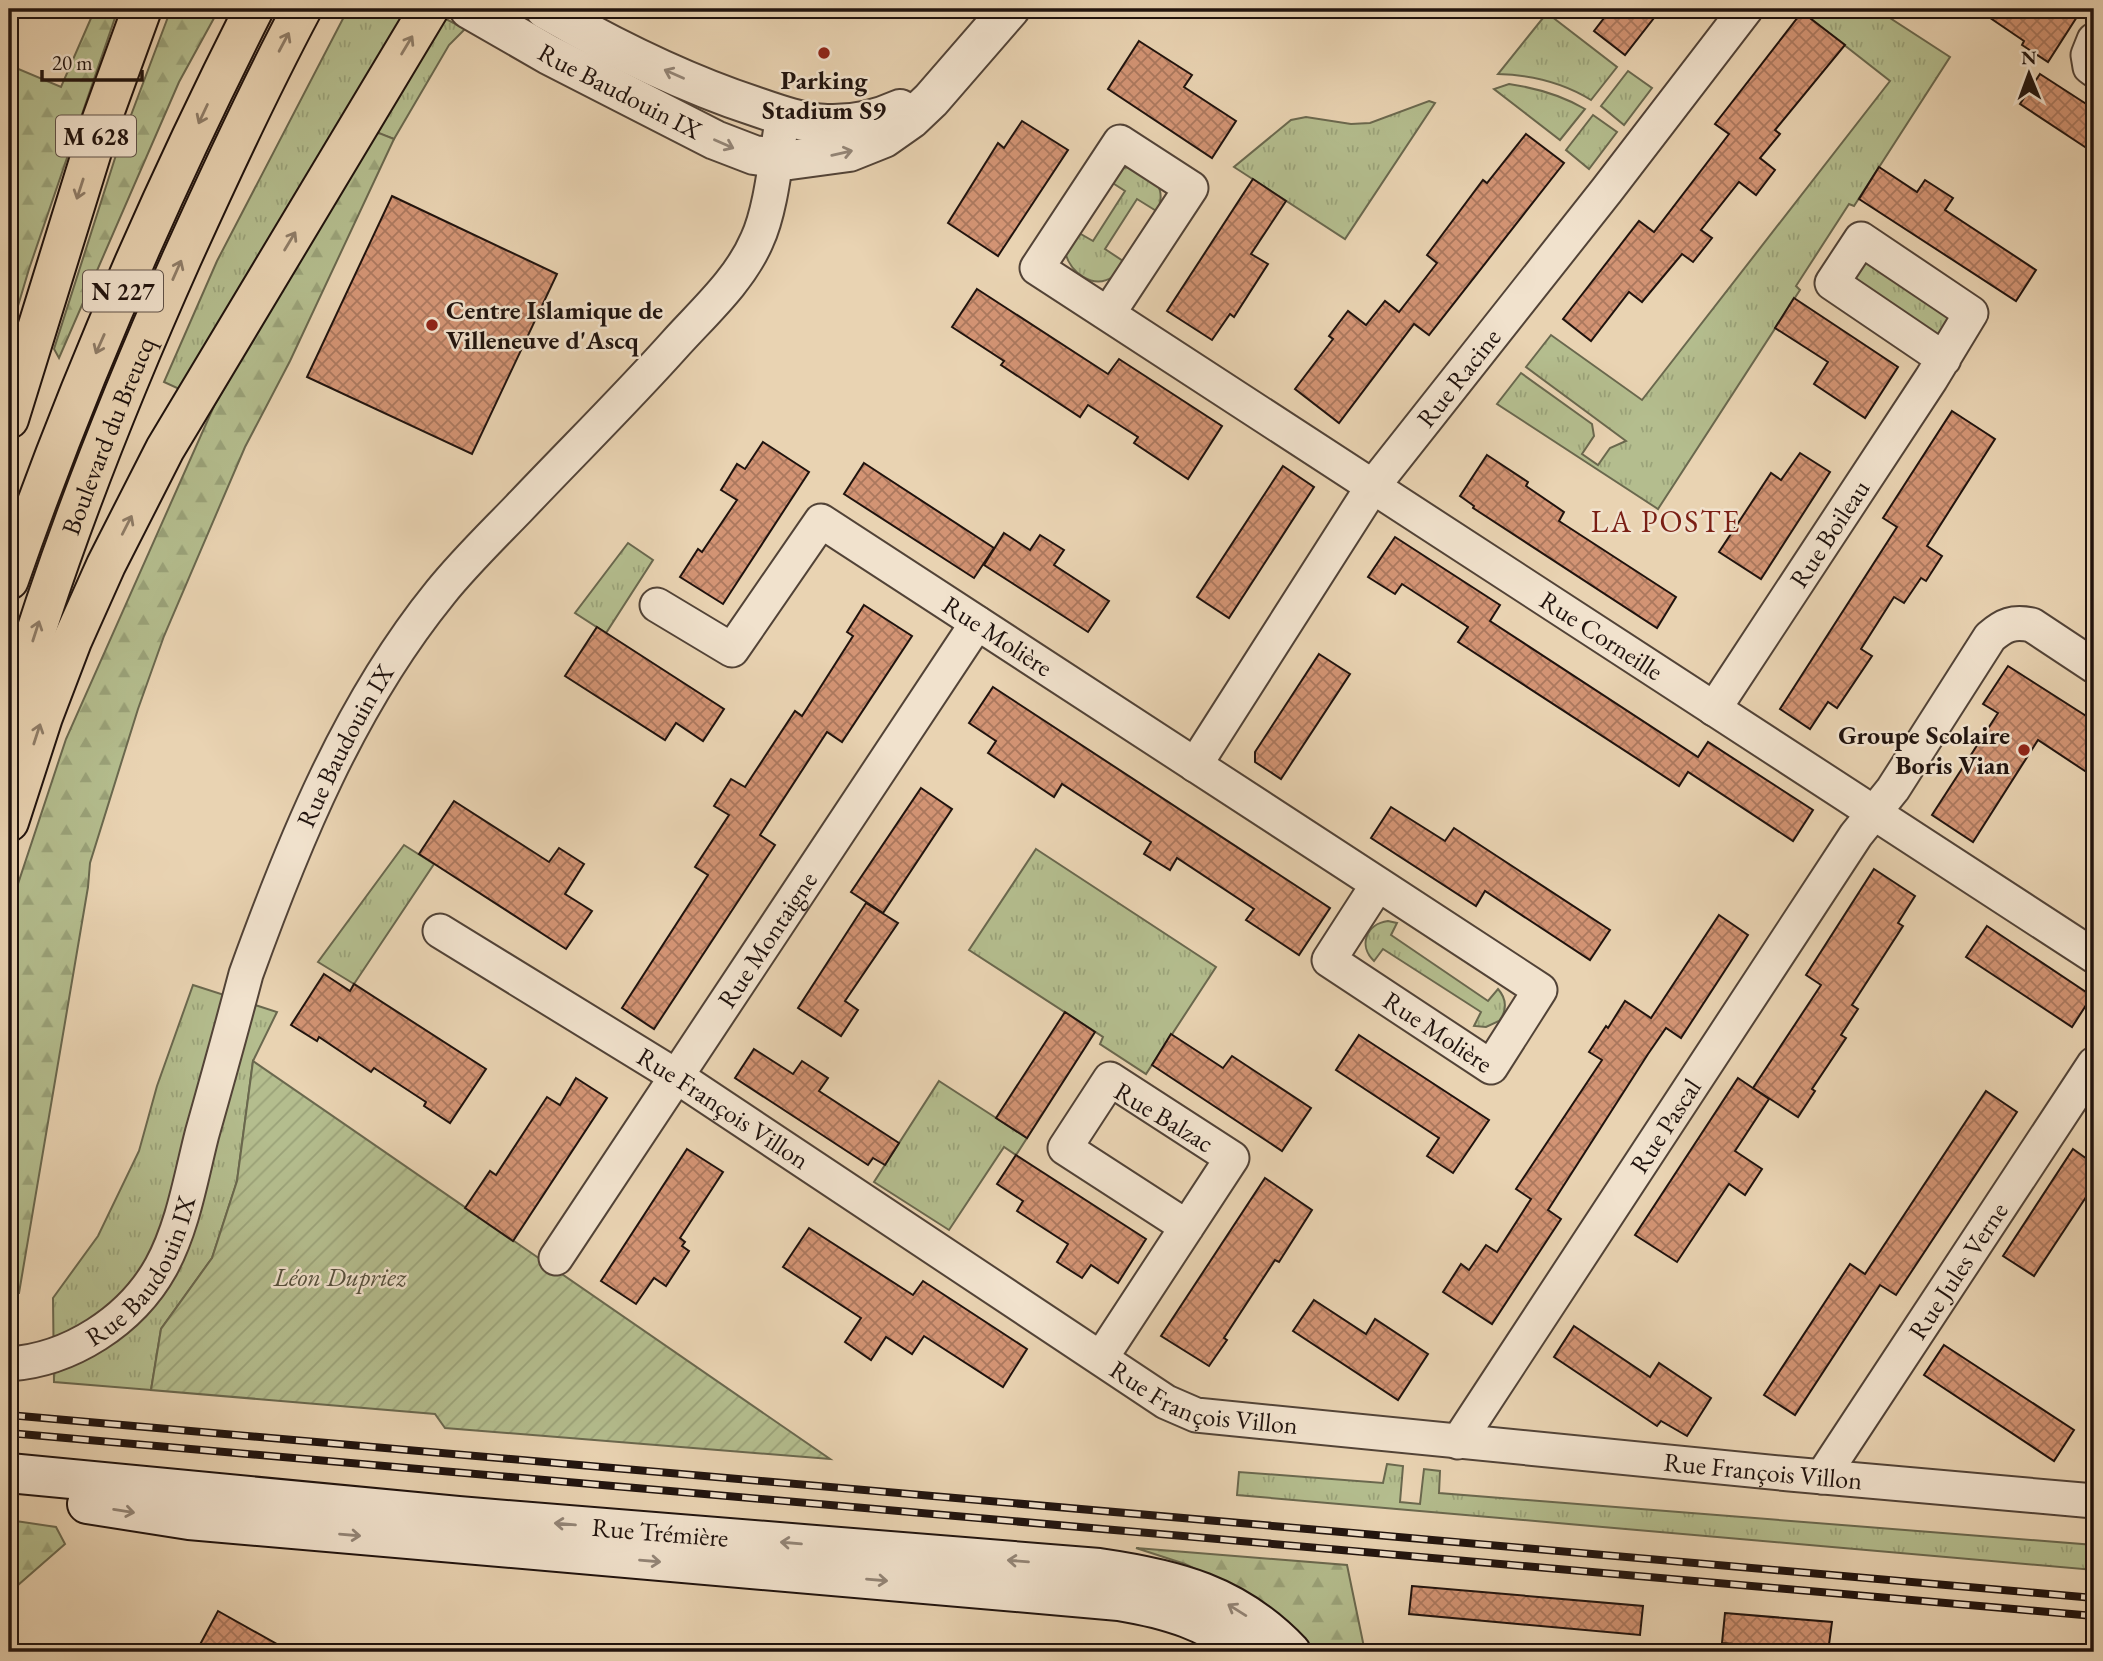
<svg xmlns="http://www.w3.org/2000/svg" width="2103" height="1661" viewBox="0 0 2103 1661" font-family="'EB Garamond',serif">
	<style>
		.grass { fill: url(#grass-tufts); stroke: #6a684e; stroke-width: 2 }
		.forest { fill: url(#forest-firs); stroke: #6a684e; stroke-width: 2 }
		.garden { fill: url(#garden-furrows); stroke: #6a684e; stroke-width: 2 }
		.building { fill: url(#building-cross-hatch); stroke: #20130e; stroke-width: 2 }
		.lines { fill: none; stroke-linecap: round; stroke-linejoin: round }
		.minor-casing { stroke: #524337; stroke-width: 37 }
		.tertiary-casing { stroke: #524337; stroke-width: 42 }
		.secondary-casing { stroke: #20130e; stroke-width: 42 }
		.trunk-casing { stroke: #20130e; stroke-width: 42 }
		.minor { stroke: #f1e2cd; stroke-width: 33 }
		.tertiary { stroke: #f1e2cd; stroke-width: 38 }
		.secondary { stroke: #f1e2cd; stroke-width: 38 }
		.trunk { stroke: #e9d3b2; stroke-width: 38 }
		.rail-casing { stroke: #20130e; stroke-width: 8 }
		.rail { stroke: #f1e2cd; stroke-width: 5; stroke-dasharray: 16; stroke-linecap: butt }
		.oneway { stroke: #8f7d68 }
		.oneway2 { stroke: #938577 }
		.poi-dot { fill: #8f2418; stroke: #f1e2cd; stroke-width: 2.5 }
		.labels { text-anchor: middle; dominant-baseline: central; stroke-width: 5; stroke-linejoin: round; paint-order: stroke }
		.shield { fill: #f1e2cd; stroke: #5f5147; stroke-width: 2 }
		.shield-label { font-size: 24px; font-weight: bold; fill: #20130e }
		.poi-label { font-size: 26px; font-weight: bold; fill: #20130e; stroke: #f1e2cd }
		.street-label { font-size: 26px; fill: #20130e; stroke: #f1e2cd }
		.park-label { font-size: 26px; font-style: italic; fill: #544e3b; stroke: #f1e2cd }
		.quarter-label { font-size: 30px; letter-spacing: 2px; fill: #7a1f14; stroke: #f1e2cd }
	</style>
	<defs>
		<pattern id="grass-tufts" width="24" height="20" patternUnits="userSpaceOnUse" patternTransform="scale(1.75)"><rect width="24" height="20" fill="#b4bd8e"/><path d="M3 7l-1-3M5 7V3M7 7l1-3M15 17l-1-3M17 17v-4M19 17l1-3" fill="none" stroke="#9aa279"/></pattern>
		<pattern id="forest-firs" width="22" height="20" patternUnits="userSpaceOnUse" patternTransform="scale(1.75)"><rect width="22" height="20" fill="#b4bd8e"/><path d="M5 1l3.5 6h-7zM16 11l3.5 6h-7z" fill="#9aa279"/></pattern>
		<pattern id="garden-furrows" width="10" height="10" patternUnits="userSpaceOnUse" patternTransform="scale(1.75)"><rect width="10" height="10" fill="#b4bd8e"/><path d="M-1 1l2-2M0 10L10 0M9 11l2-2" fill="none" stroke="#9aa279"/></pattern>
		<pattern id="building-cross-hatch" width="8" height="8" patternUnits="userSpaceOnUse" patternTransform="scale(1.75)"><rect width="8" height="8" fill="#d39474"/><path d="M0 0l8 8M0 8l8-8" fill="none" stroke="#ab785e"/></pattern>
	</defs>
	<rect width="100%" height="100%" fill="#e9d3b2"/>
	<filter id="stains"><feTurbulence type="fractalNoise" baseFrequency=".00286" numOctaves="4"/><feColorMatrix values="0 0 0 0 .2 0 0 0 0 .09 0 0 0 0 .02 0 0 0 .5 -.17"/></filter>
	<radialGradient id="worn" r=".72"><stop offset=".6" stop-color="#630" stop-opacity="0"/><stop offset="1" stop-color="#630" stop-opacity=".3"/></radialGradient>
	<g class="grass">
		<polygon points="348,9 427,9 465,29 449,45 394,139 374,132 214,405 164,382 217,261"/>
		<polygon points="1805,9 1876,9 1950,57 1854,206 1849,204 1796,286 1800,290 1658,509 1497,404 1521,373 1592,424 1594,436 1582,454 1598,465 1610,448 1626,441 1526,367 1551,335 1642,400 1890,81 1802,12"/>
		<path d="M1547,13L1617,67L1591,100C1562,82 1532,75 1498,74Z"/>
		<polygon points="1628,71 1652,88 1624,125 1601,106"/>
		<path d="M1509,84C1536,88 1561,95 1585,109L1560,140L1494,89Z"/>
		<polygon points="1429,101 1435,103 1345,239 1234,167 1291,120 1306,117 1351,124 1370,123"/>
		<polygon points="1593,115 1617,132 1589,169 1566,150"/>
		<path d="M1131,167C1153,179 1167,183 1158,212L1137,199L1105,249L1126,263C1123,267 1119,273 1114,276C1093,291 1070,272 1065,252L1072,229L1093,241L1125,191L1105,178L1120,168Z"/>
		<polygon points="1867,261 1949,316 1942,334 1935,334 1857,282 1854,277 1855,266"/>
		<polygon points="628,543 653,560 606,633 575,613"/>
		<polygon points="404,845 434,864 354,984 318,962"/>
		<polygon points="1036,849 1216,967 1146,1074 1100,1044 1103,1037 969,950"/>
		<path d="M1388,921L1397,923L1391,935L1488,1001L1498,989C1507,999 1507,1011 1499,1021L1486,1027L1474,1026L1481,1012L1383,949L1374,961C1358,946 1366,924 1388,921Z"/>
		<polygon points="193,985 277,1012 253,1061 237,1181 212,1258 161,1329 151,1390 54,1382 53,1298 98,1236 139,1151 157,1086"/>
		<polygon points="939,1081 1027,1138 1016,1155 1004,1147 949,1230 874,1182"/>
		<polygon points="1387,1464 1403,1466 1400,1502 1420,1504 1424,1469 1440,1471 1439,1493 2094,1545 2094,1570 1237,1495 1239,1472 1383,1483"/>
	</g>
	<g class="forest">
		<polygon points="95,9 118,9 29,269 9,336 9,65 61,87"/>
		<polygon points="171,9 219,9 179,82 59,358 54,349 116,155"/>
		<polygon points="374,131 394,139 290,361 245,447 164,636 138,709 90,863 88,887 19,1293 9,1293 9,911 66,739 214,406"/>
		<polygon points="9,1520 56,1527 65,1544 17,1586 9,1601"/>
		<polygon points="1136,1548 1347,1565 1365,1652 1314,1652 1309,1644 1253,1596 1185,1564"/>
	</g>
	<polygon class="garden" points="253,1061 830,1459 445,1428 435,1414 151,1390 161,1329 212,1258 237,1181"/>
	<g class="building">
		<polygon points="1611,9 1661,9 1625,55 1594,31"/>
		<polygon points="1977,9 2082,9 2048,62 2022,45 2024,41"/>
		<polygon points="1802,12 1845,45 1775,130 1780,134 1760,158 1775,170 1756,195 1739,182 1701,230 1712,238 1693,262 1682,254 1642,302 1629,292 1591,341 1563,319 1639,221 1654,232 1729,134 1715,124"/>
		<polygon points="1139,41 1192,75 1184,87 1236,121 1212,158 1108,89"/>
		<polygon points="2040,74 2094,109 2094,153 2020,104"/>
		<polygon points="1022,121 1068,150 998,256 948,223 998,143 1004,148"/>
		<polygon points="1526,134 1564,163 1429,335 1414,324 1339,423 1295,389 1333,339 1329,336 1348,311 1366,325 1385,301 1399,312 1437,263 1427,255 1483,180 1487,183"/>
		<polygon points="1879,167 1917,192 1925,180 1953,198 1945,210 2036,270 2016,301 1859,199"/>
		<polygon points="1253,179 1286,201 1251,254 1268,264 1234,317 1230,314 1212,340 1167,311"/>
		<polygon points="392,196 557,274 472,454 307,377"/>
		<polygon points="977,289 1108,374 1119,359 1222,426 1188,479 1134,443 1138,437 1088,405 1080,417 1001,365 1004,361 952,327"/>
		<polygon points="1794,298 1898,367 1865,418 1814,384 1828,362 1775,328"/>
		<polygon points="1952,411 1995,439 1927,546 1942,556 1926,581 1921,578 1904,603 1894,597 1861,649 1872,656 1837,708 1828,702 1810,729 1780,709 1897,527 1883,518"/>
		<polygon points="763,442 809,472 723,604 680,577 698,549 702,552 737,500 721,490 737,464 745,469"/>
		<polygon points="1800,453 1830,472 1761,579 1719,552 1771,473 1781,480"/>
		<polygon points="1487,455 1528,482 1526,486 1564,512 1559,521 1676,597 1657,628 1473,508 1474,506 1460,496"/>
		<polygon points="864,463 994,548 974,578 844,494"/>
		<polygon points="1283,466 1314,487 1229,618 1197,597"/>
		<polygon points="1004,533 1030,550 1040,535 1064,550 1054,565 1109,601 1088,632 984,565"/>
		<polygon points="1395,537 1500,605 1490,621 1698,757 1708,742 1813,810 1793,841 1688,772 1679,786 1458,642 1468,627 1402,584 1395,594 1368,577"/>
		<polygon points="864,605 912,636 842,742 827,732 760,835 775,845 654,1029 622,1008 708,875 695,867 729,815 714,806 731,779 745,787 795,711 802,716 853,636 847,632"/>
		<polygon points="597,627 724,709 703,741 676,723 665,740 565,676"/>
		<polygon points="1319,654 1350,674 1281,779 1255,762 1255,752"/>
		<polygon points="2008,666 2094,721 2094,777 2038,740 1973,842 1932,815 1998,713 1983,704"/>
		<polygon points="993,687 1330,908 1299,955 1246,920 1254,909 1177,858 1170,870 1144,854 1151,842 1062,784 1054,797 988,753 996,741 969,723"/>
		<polygon points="921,788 952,809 883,913 851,892"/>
		<polygon points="454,801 549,862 559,848 584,864 565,894 592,911 566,949 419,854"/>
		<polygon points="1391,807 1445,841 1454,828 1610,930 1590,960 1485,891 1476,906 1371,838"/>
		<polygon points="1874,869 1915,896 1898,923 1903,926 1852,1005 1858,1009 1841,1035 1846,1038 1812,1089 1815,1091 1798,1117 1753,1088 1821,985 1806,975"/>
		<polygon points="866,903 898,923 845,1001 858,1010 841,1036 798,1008"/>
		<polygon points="1719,915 1748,935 1681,1038 1666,1028 1648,1054 1548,1210 1561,1219 1492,1324 1443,1292 1461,1264 1469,1270 1486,1245 1497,1252 1531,1199 1516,1189 1602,1060 1589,1052 1606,1026 1608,1028 1625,1001 1651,1018"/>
		<polygon points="1987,926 2092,996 2072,1027 1966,957"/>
		<polygon points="324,974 350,991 354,984 486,1069 450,1123 424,1106 426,1102 374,1068 371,1072 319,1037 317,1041 291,1025"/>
		<polygon points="1065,1012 1095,1032 1027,1138 996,1118"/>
		<polygon points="1171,1034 1223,1068 1232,1056 1311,1108 1282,1151 1152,1065"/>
		<polygon points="1359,1035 1489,1120 1453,1173 1427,1156 1439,1138 1336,1070"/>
		<polygon points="754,1049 793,1074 802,1061 828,1078 819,1091 899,1143 885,1165 873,1158 868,1165 735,1078"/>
		<polygon points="576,1078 607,1098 513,1241 465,1208 490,1171 496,1175 547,1097 560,1105"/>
		<polygon points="1738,1078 1769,1099 1735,1151 1762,1169 1745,1195 1729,1184 1677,1262 1635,1235"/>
		<polygon points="1986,1091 2017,1112 1896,1295 1880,1285 1795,1415 1764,1395 1850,1264 1865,1274"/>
		<polygon points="687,1149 723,1172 680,1238 685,1242 682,1246 689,1251 666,1286 654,1278 636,1304 601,1281"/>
		<polygon points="2073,1149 2094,1164 2094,1185 2034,1276 2003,1256"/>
		<polygon points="1016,1155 1146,1239 1118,1283 1091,1265 1082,1278 1057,1262 1068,1244 1017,1211 1023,1201 997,1184"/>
		<polygon points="1265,1178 1312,1210 1279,1262 1275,1260 1224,1338 1227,1340 1209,1366 1161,1336"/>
		<polygon points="809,1228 913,1295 923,1281 1027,1349 1003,1387 924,1336 912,1354 886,1337 871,1360 845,1342 861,1318 783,1267"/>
		<polygon points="1314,1300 1366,1334 1375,1319 1428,1354 1398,1400 1293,1331"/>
		<polygon points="1574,1326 1650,1377 1659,1363 1711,1398 1687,1436 1661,1421 1657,1426 1554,1357"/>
		<polygon points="1944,1345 2074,1430 2054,1461 1924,1375"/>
		<polygon points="1412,1586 1643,1606 1640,1635 1409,1614"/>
		<polygon points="218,1611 291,1652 196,1652"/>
		<polygon points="1725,1613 1832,1622 1828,1652 1722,1643"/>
	</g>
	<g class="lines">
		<defs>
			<g id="minor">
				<polyline points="2094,40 2088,55 2090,67 2094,70"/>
				<path id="s1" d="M1108,314L1191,188L1120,142L1037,268L2094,956"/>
				<path id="s2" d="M657,605L732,650L821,521L1378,884L1329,960L1491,1067L1540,990L1378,884"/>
				<path id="s3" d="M1714,709L1931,379L1971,313L1861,239L1832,283L1944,359"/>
				<path id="s4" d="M1195,765L1373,486L1607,190L1746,9"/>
				<path id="s5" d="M440,931L676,1076L1166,1402L1196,1415L1790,1474L2094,1501"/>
				<path id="s6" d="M556,1258L977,623"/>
				<polyline points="1101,1358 1232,1158 1110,1079 1065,1148 1187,1227"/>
				<path id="s7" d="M9,1364C70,1360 131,1321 161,1267C183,1227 191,1177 202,1134C217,1081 232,1027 246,974C294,841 350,704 440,593C464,563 492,536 519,508C571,453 625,400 676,343C704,312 740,280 757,240C772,208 776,153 783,116"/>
				<path id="s8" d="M1458,1442L1856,835L1893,789L1990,637C2004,625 2013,621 2032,625L2094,666"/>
				<path id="s9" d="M1822,1477L2094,1064"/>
			</g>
			<g id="tertiary">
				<path id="s10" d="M469,9L549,55L715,140L754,155L790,160L849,152L884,138L911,119L931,100L1010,9"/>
				<path d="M545,9C611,47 681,82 754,106C777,114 802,123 827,124C852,125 878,119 900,109"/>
			</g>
			<g id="secondary">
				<path id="s11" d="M9,1473L458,1516L1099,1568C1175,1579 1236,1594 1291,1652"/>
				<path d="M87,1504L189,1520L1119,1601C1173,1610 1204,1621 1250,1652"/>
			</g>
			<g id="trunk">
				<polyline points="9,419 102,119 142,9"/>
				<path d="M9,580C77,385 161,193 254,9"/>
				<path id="s12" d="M9,720C54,561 115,408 182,258C220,174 259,90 302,9"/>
				<polyline points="9,822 43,717 72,641 106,565 165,449 429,9"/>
			</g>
		</defs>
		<use href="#minor" class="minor-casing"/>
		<use href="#tertiary" class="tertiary-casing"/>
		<use href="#secondary" class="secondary-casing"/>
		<use href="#trunk" class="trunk-casing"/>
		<use href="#minor" class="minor"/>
		<use href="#tertiary" class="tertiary"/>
		<use href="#secondary" class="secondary"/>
		<use href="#trunk" class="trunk"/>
		<defs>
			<g id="rail">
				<polyline points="9,1415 2094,1598"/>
				<polyline points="9,1433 2094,1616"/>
			</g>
		</defs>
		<use href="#rail" class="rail-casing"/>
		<use href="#rail" class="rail"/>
	</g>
	<defs><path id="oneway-shaft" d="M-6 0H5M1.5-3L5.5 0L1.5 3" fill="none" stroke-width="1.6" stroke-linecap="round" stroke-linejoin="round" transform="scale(1.75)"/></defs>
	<g class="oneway">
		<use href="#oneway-shaft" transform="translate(284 42) rotate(-62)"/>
		<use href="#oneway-shaft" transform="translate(407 45) rotate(-59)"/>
		<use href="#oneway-shaft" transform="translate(203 114) rotate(115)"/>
		<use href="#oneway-shaft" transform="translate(80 189) rotate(108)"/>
		<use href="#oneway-shaft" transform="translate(290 241) rotate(-59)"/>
		<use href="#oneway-shaft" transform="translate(177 270) rotate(-66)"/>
		<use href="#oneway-shaft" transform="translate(100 344) rotate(114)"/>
		<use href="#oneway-shaft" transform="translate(127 525) rotate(-63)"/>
		<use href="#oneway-shaft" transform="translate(36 631) rotate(-72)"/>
		<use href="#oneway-shaft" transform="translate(37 734) rotate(-72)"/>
	</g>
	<g class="oneway2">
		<use href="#oneway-shaft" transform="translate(674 74) rotate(-156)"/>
		<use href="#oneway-shaft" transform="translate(724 144) rotate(24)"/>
		<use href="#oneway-shaft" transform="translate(842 153) rotate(-13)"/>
		<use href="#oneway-shaft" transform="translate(124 1511) rotate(9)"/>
		<use href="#oneway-shaft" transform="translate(565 1524) rotate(-175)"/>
		<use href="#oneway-shaft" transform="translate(350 1535) rotate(5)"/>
		<use href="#oneway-shaft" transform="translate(791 1543) rotate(-175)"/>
		<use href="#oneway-shaft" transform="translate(650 1561) rotate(5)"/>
		<use href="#oneway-shaft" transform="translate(1018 1561) rotate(-175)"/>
		<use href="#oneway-shaft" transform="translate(877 1580) rotate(5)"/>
		<use href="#oneway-shaft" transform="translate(1237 1610) rotate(-148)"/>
	</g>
	<g class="poi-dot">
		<circle cx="824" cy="53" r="7"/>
		<circle cx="432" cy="325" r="7"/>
		<circle cx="2024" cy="750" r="7"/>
	</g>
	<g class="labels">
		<g class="shield">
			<rect x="56" y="115.5" width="80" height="41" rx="5"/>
			<rect x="83" y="270.5" width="80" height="41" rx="5"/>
		</g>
		<g class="shield-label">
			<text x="96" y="136">M 628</text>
			<text x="123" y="291">N 227</text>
		</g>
		<g class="poi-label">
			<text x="824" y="80">Parking<tspan x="824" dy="30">Stadium S9</tspan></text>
			<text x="446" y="310" text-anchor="start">Centre Islamique de<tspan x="446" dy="30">Villeneuve d'Ascq</tspan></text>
			<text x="2010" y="735" text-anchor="end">Groupe Scolaire<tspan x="2010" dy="30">Boris Vian</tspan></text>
		</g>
		<g class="street-label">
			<text stroke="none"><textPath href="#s10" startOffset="172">Rue Baudouin IX</textPath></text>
			<text stroke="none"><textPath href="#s4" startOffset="469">Rue Racine</textPath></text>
			<text stroke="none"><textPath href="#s12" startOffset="301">Boulevard du Breucq</textPath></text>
			<text stroke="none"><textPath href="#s3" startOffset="210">Rue Boileau</textPath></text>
			<text stroke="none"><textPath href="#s1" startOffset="1060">Rue Corneille</textPath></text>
			<text stroke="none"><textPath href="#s2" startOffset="455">Rue Molière</textPath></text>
			<text stroke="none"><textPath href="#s7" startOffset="742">Rue Baudouin IX</textPath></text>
			<text stroke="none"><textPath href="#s6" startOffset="382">Rue Montaigne</textPath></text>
			<text stroke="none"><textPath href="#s2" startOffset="1130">Rue Molière</textPath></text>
			<text stroke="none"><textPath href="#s5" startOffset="334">Rue François Villon</textPath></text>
			<text transform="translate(1164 1117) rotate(31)">Rue Balzac</text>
			<text stroke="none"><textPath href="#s8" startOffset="378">Rue Pascal</textPath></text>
			<text stroke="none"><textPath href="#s7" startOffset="173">Rue Baudouin IX</textPath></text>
			<text stroke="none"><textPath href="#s9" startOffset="247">Rue Jules Verne</textPath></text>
			<text stroke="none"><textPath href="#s5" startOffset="901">Rue François Villon</textPath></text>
			<text stroke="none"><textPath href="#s5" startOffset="1468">Rue François Villon</textPath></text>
			<text stroke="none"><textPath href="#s11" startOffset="654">Rue Trémière</textPath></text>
		</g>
		<g class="park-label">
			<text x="340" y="1277">Léon Dupriez</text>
		</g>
		<g class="quarter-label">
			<text x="1666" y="521">LA POSTE</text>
		</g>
	</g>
	<rect width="2103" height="1661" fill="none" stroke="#e9d3b2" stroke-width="35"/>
	<rect x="10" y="10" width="2082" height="1640" fill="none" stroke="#20130e" stroke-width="3.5"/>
	<rect x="18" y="18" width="2068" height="1626" fill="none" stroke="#20130e" stroke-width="2"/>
	<g transform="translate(2029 74) rotate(359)" stroke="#f1e2cd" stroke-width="5" paint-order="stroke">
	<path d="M0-5L12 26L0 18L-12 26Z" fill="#20130e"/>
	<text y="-10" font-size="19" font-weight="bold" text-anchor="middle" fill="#20130e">N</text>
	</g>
	<path d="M42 70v10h100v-10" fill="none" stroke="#20130e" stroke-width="3.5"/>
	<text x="52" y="70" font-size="21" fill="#20130e" stroke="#f1e2cd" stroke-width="5" paint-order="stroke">20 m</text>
	<rect width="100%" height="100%" filter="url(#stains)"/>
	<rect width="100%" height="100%" fill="url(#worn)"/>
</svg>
